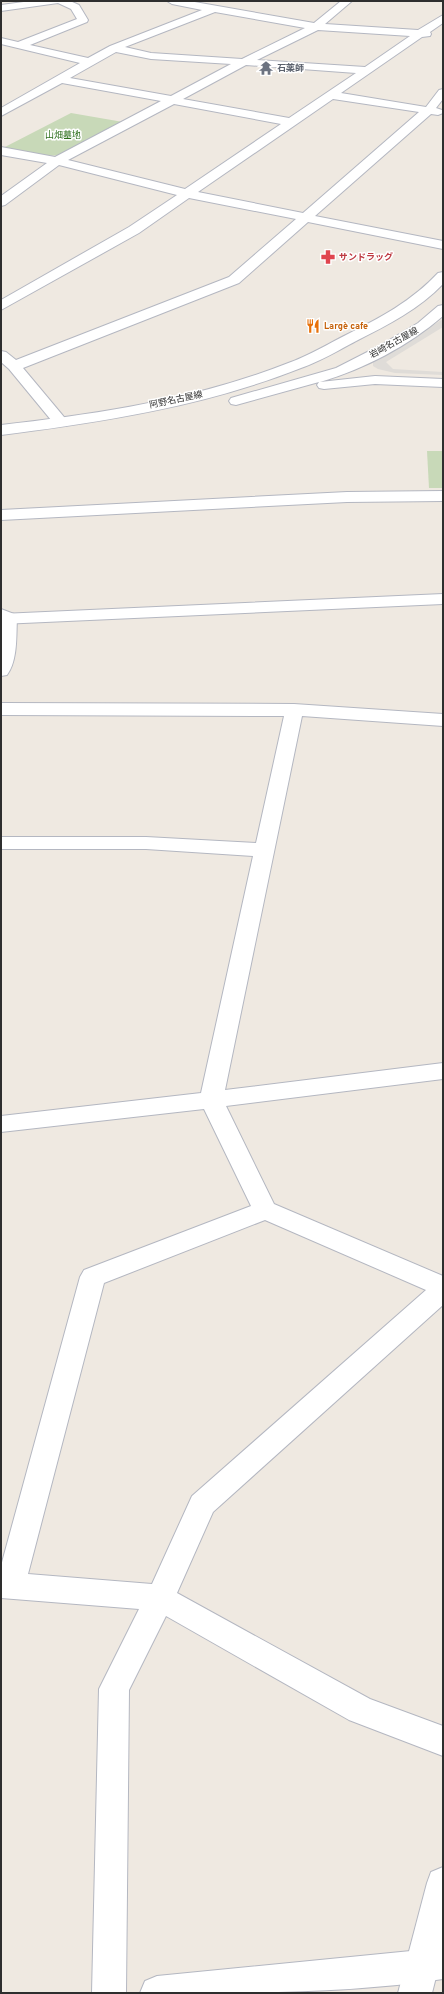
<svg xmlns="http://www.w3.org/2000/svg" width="444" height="1994" viewBox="0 0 444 1994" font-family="Overpass,'Noto Sans JP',sans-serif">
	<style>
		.cemetery { fill: #c8d9b8 }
		.plaza { fill: #dfdcd8 }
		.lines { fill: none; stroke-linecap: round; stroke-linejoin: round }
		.minor-casing { stroke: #b4b7c1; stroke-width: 2 }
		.tertiary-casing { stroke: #b4b7c1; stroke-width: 2 }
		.secondary-casing { stroke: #b4b7c1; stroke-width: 2 }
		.minor { fill: #fff; fill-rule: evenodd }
		.tertiary { fill: #fff; fill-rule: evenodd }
		.secondary { fill: #fff; fill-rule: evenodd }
		.labels { text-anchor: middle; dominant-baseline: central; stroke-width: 3; stroke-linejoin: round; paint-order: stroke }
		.far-worship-label { font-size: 9px; font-weight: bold; fill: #5b616d; stroke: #fff; text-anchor: start }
		.far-park-label { font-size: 9px; fill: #2c6e1b; stroke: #fff }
		.far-health-label { font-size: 9px; font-weight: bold; fill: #be3a42; stroke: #fff; text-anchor: start }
		.far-food-label { font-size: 9px; font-weight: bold; fill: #c56008; stroke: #fff; text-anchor: start }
		.far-street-label { font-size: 9px; fill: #2e2e2e; stroke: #fff }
	</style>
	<rect width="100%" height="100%" fill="#efe9e1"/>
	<g class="cemetery">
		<polygon points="71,113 123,122 59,155 49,156 3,148"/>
		<polygon points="427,451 443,451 443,488 429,488"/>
	</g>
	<polygon class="plaza" points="443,319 443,327 386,362 393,369 443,372 443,375 395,373 378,369 373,366 373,361"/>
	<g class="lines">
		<defs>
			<g id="minor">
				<path d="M31,1H70L79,5L88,20L87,22L30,45L88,58L110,46L202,10L172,4L167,1H189L314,23L341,1H352L325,24L418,30L443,15V23L430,32L431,34L430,36L422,37L341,93L426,107L439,90L443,89V99L436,108L442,110L443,113L438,115L431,114L315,216L443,241V249L308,222L239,283L23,368L69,423L66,426H56L9,369L1,362V351L6,352L16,360L229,277L296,219L189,198L139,233L1,310V300L129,227L177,195L59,165L5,205L1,206V196L47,163L1,155V147L55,157L161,101L62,83L1,116V108L80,63L1,44V38L18,42L77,19L71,9L58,3L1,11V5ZM215,12L305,28L242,59L151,53L125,47ZM318,30L410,36L365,67L257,60ZM116,52L151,59L231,64L171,96L70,78ZM246,65L356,73L289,118L183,99ZM333,99L419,112L303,213L198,192ZM174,104L281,124L185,189L68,160Z"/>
				<polygon points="443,491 443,501 347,502 1,520 1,510 347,492"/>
				<polygon points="443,594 443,604 1,624 1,614"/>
				<path d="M1,703L294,704L443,714V726L302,716L225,1090L443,1063V1079L226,1106L274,1204L443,1276V1305L213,1512L177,1593L370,1699L443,1726V1756L349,1720L166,1616L129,1690L126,1993H92L99,1689L139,1609L1,1598V1566L80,1277L84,1270L251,1206L204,1109L1,1132V1116L201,1093L253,856L146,849H1V837H146L256,843L284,716L1,715ZM265,1220L426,1290L192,1496L152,1584L28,1574L104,1283Z"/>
				<polygon points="443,1867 443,1949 432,1993 398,1993 427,1883 431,1872"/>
			</g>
			<g id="tertiary">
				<path d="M1,609L14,614L17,618C16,635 18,660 7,675L1,676Z"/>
				<path d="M443,1945V1979C347,1994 238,1993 140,1993L145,1981L157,1976L421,1950Z"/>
			</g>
			<g id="secondary">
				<path d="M443,272V284C419,309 388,325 358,340C339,350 321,361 301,368C205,406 103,422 1,435V425C99,414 198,399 291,362C310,355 328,344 346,335C380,318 412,301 438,273Z"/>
				<path d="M443,305V316C408,346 364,369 320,382L375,376L443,379V387L375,384L324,389L319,388L317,385L319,382L236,405L231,404L229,401L231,398L336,368L381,345L418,323L438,306Z"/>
			</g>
		</defs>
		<use href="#minor" class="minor-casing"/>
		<use href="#tertiary" class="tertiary-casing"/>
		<use href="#secondary" class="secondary-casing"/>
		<use href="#minor" class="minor"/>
		<use href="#tertiary" class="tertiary"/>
		<use href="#secondary" class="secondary"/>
	</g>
	<defs>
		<symbol id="temple-bare" viewBox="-9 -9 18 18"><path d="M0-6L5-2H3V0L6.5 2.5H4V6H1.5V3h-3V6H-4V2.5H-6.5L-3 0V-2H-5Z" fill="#6b7280" stroke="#fff" stroke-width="2.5" paint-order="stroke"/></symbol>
		<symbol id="pharmacy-bare" viewBox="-9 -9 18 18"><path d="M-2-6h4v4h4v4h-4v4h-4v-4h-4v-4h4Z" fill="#e0444e" stroke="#fff" stroke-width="2.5" paint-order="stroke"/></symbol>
		<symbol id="restaurant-bare" viewBox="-9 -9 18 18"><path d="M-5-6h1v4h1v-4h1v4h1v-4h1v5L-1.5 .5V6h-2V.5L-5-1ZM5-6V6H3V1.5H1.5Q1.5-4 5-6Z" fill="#e8710a" stroke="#fff" stroke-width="2.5" paint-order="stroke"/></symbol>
	</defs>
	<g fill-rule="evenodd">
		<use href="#temple-bare" x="256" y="58" width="20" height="20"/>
		<use href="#pharmacy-bare" x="318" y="247" width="20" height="20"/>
		<use href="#restaurant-bare" x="303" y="316" width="20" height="20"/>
	</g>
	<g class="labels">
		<g class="far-worship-label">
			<text x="277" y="68">石薬師</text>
		</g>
		<g class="far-park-label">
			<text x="63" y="135">山畑墓地</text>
		</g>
		<g class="far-health-label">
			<text x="339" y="257">サンドラッグ</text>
		</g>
		<g class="far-food-label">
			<text x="324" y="326">Largè cafe</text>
		</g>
		<g class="far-street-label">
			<text transform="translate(394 343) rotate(-29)">岩崎名古屋線</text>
			<text transform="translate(176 400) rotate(-12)">阿野名古屋線</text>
		</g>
	</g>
	<rect width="444" height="1994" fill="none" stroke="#2e2e2e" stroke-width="4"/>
</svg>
